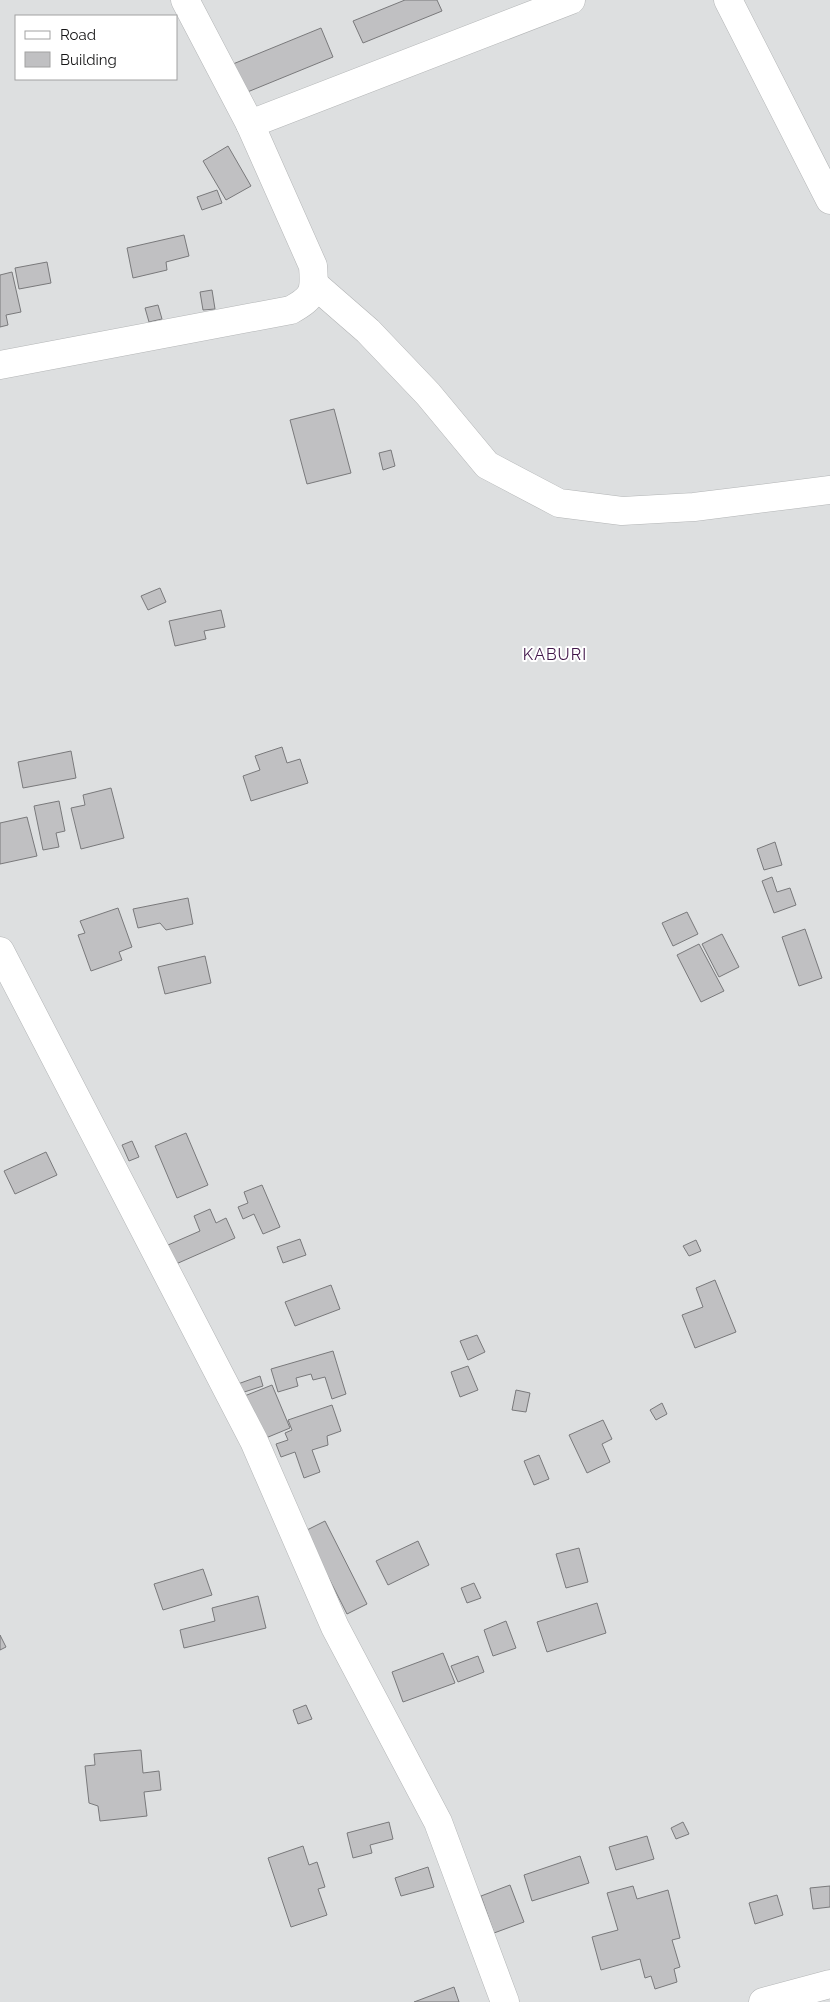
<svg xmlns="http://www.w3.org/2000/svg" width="830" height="2002" viewBox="0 0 830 2002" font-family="Raleway,sans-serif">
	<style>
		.building { fill: #c0c0c2; stroke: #79797b }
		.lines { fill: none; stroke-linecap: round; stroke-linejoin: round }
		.minor-casing { stroke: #b3b5b6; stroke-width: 29 }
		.minor { stroke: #fff; stroke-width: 28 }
		.labels { text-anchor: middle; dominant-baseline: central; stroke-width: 4; stroke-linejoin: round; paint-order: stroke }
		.quarter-label { font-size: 16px; letter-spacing: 1px; fill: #401549; stroke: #fff }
	</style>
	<rect width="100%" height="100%" fill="#dddfe0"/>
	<g class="building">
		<polygon points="405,0 437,0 442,11 363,43 353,21"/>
		<polygon points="321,28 333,57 245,93 233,64"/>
		<polygon points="228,146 251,186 226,200 203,161"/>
		<polygon points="217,190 222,203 202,210 197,197"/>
		<polygon points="184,235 189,256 166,262 167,270 133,278 127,248"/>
		<polygon points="47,262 51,283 19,289 15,268"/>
		<polygon points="12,272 21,312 6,315 8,325 0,327 0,275"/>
		<polygon points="212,290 215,309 203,310 200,292"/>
		<polygon points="158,305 162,319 149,322 145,308"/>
		<polygon points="334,409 351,473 307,484 290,420"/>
		<polygon points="391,450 395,466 383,470 379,453"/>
		<polygon points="160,588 166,602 148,610 141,596"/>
		<polygon points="221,610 225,627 204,631 206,639 175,646 169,621"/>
		<polygon points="282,747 287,763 300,759 308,783 251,801 243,776 260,770 255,756"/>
		<polygon points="71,751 76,778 23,788 18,762"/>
		<polygon points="111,788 124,838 81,849 71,808 85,805 83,795"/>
		<polygon points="59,801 65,831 56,833 59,847 43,850 34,806"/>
		<polygon points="27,817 37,856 0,864 0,823"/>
		<polygon points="775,842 782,865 764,870 757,849"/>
		<polygon points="772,877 777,892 790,888 796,905 774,913 762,881"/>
		<polygon points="188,898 193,924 166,930 160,923 138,928 133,909"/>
		<polygon points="118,908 132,947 119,952 122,960 91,971 78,935 85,933 80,921"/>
		<polygon points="687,912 698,934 673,946 662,923"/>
		<polygon points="805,929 822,978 799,986 782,937"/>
		<polygon points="722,934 739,967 719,977 702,944"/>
		<polygon points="699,944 724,991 701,1002 677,955"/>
		<polygon points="205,956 211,983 165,994 158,967"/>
		<polygon points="186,1133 208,1185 177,1198 155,1146"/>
		<polygon points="132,1141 139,1157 129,1161 122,1145"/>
		<polygon points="46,1152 57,1175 15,1194 4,1171"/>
		<polygon points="262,1185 280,1227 263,1234 254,1214 243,1219 238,1207 248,1203 244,1192"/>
		<polygon points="210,1209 216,1223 226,1218 235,1238 176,1264 168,1245 200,1231 194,1216"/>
		<polygon points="300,1239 306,1255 283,1263 277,1247"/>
		<polygon points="696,1240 701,1251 689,1256 683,1246"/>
		<polygon points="715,1280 736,1332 695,1348 682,1315 703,1307 696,1288"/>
		<polygon points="331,1285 340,1309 295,1326 285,1302"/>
		<polygon points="477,1335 485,1352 468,1360 460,1341"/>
		<polygon points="333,1351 346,1394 332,1399 325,1377 313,1380 311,1374 296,1378 298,1386 278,1392 271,1369"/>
		<polygon points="468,1366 478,1390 460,1397 451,1372"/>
		<polygon points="260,1376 263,1386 238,1394 235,1385"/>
		<polygon points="272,1385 290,1428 261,1440 242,1397"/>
		<polygon points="516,1390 530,1393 526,1412 512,1410"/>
		<polygon points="662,1403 667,1414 656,1420 650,1410"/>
		<polygon points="332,1405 341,1431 327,1436 328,1445 312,1450 320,1472 304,1478 295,1452 281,1457 276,1444 288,1440 285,1433 292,1430 288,1420"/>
		<polygon points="603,1420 612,1439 602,1444 610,1462 587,1473 569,1435"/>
		<polygon points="539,1455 549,1479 534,1485 524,1461"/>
		<polygon points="325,1521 367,1604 347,1614 305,1531"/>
		<polygon points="418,1541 429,1565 388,1585 376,1561"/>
		<polygon points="579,1548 588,1582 566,1588 556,1554"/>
		<polygon points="203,1569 212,1595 163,1610 154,1584"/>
		<polygon points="474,1583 481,1598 467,1603 461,1588"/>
		<polygon points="258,1596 266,1628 184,1648 180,1630 215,1621 212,1608"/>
		<polygon points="597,1603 606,1633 547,1652 537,1622"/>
		<polygon points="506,1621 516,1648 493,1656 484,1630"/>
		<polygon points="0,1635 6,1647 0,1650"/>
		<polygon points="443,1653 455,1683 403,1702 392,1672"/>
		<polygon points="478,1656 484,1672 458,1682 451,1666"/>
		<polygon points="306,1705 312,1719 298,1724 293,1710"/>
		<polygon points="141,1750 143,1773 159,1771 161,1790 144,1792 147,1816 100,1821 98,1806 89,1803 85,1766 95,1765 94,1754"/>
		<polygon points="389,1822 393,1839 370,1845 372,1853 353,1858 347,1833"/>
		<polygon points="683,1822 689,1834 676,1839 671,1828"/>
		<polygon points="647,1836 654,1859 616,1870 609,1847"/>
		<polygon points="303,1846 309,1865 317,1862 325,1887 318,1889 327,1915 291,1927 268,1858"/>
		<polygon points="580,1856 589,1883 532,1901 524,1875"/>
		<polygon points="428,1867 434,1887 401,1896 395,1878"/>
		<polygon points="510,1885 524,1922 494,1933 481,1896"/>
		<polygon points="633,1886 637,1899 668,1890 680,1938 672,1940 680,1967 674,1969 677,1982 655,1989 651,1976 645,1978 640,1959 601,1970 592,1937 618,1930 607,1893"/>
		<polygon points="830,1886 830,1907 813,1909 810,1888"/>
		<polygon points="777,1895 783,1915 755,1924 749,1903"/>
		<polygon points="454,1987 459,2002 414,2002"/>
	</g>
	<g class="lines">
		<defs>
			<g id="minor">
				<polyline points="185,0 250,124"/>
				<polyline points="728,0 830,200"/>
				<polyline points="314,284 368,331 428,394 487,465 559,503 622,511 694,507 830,490"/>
				<path d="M0,365L291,310C314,297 315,292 313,266L250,124L571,0"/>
				<polyline points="0,951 254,1441 335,1627 438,1822 505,2002"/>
				<polyline points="763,2002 830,1984"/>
			</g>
		</defs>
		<use href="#minor" class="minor-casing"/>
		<use href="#minor" class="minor"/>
	</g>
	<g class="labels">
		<g class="quarter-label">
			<text x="555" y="654">KABURI</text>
		</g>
	</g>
	<rect x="15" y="15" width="162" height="65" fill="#ffffff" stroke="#a2a2a2"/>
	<rect x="25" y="31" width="25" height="8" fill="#ffffff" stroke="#a2a2a2"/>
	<text x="60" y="40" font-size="15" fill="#161617">Road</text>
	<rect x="25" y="52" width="25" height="15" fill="#c0c0c2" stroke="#a2a2a2"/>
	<text x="60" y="65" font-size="15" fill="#161617">Building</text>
</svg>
